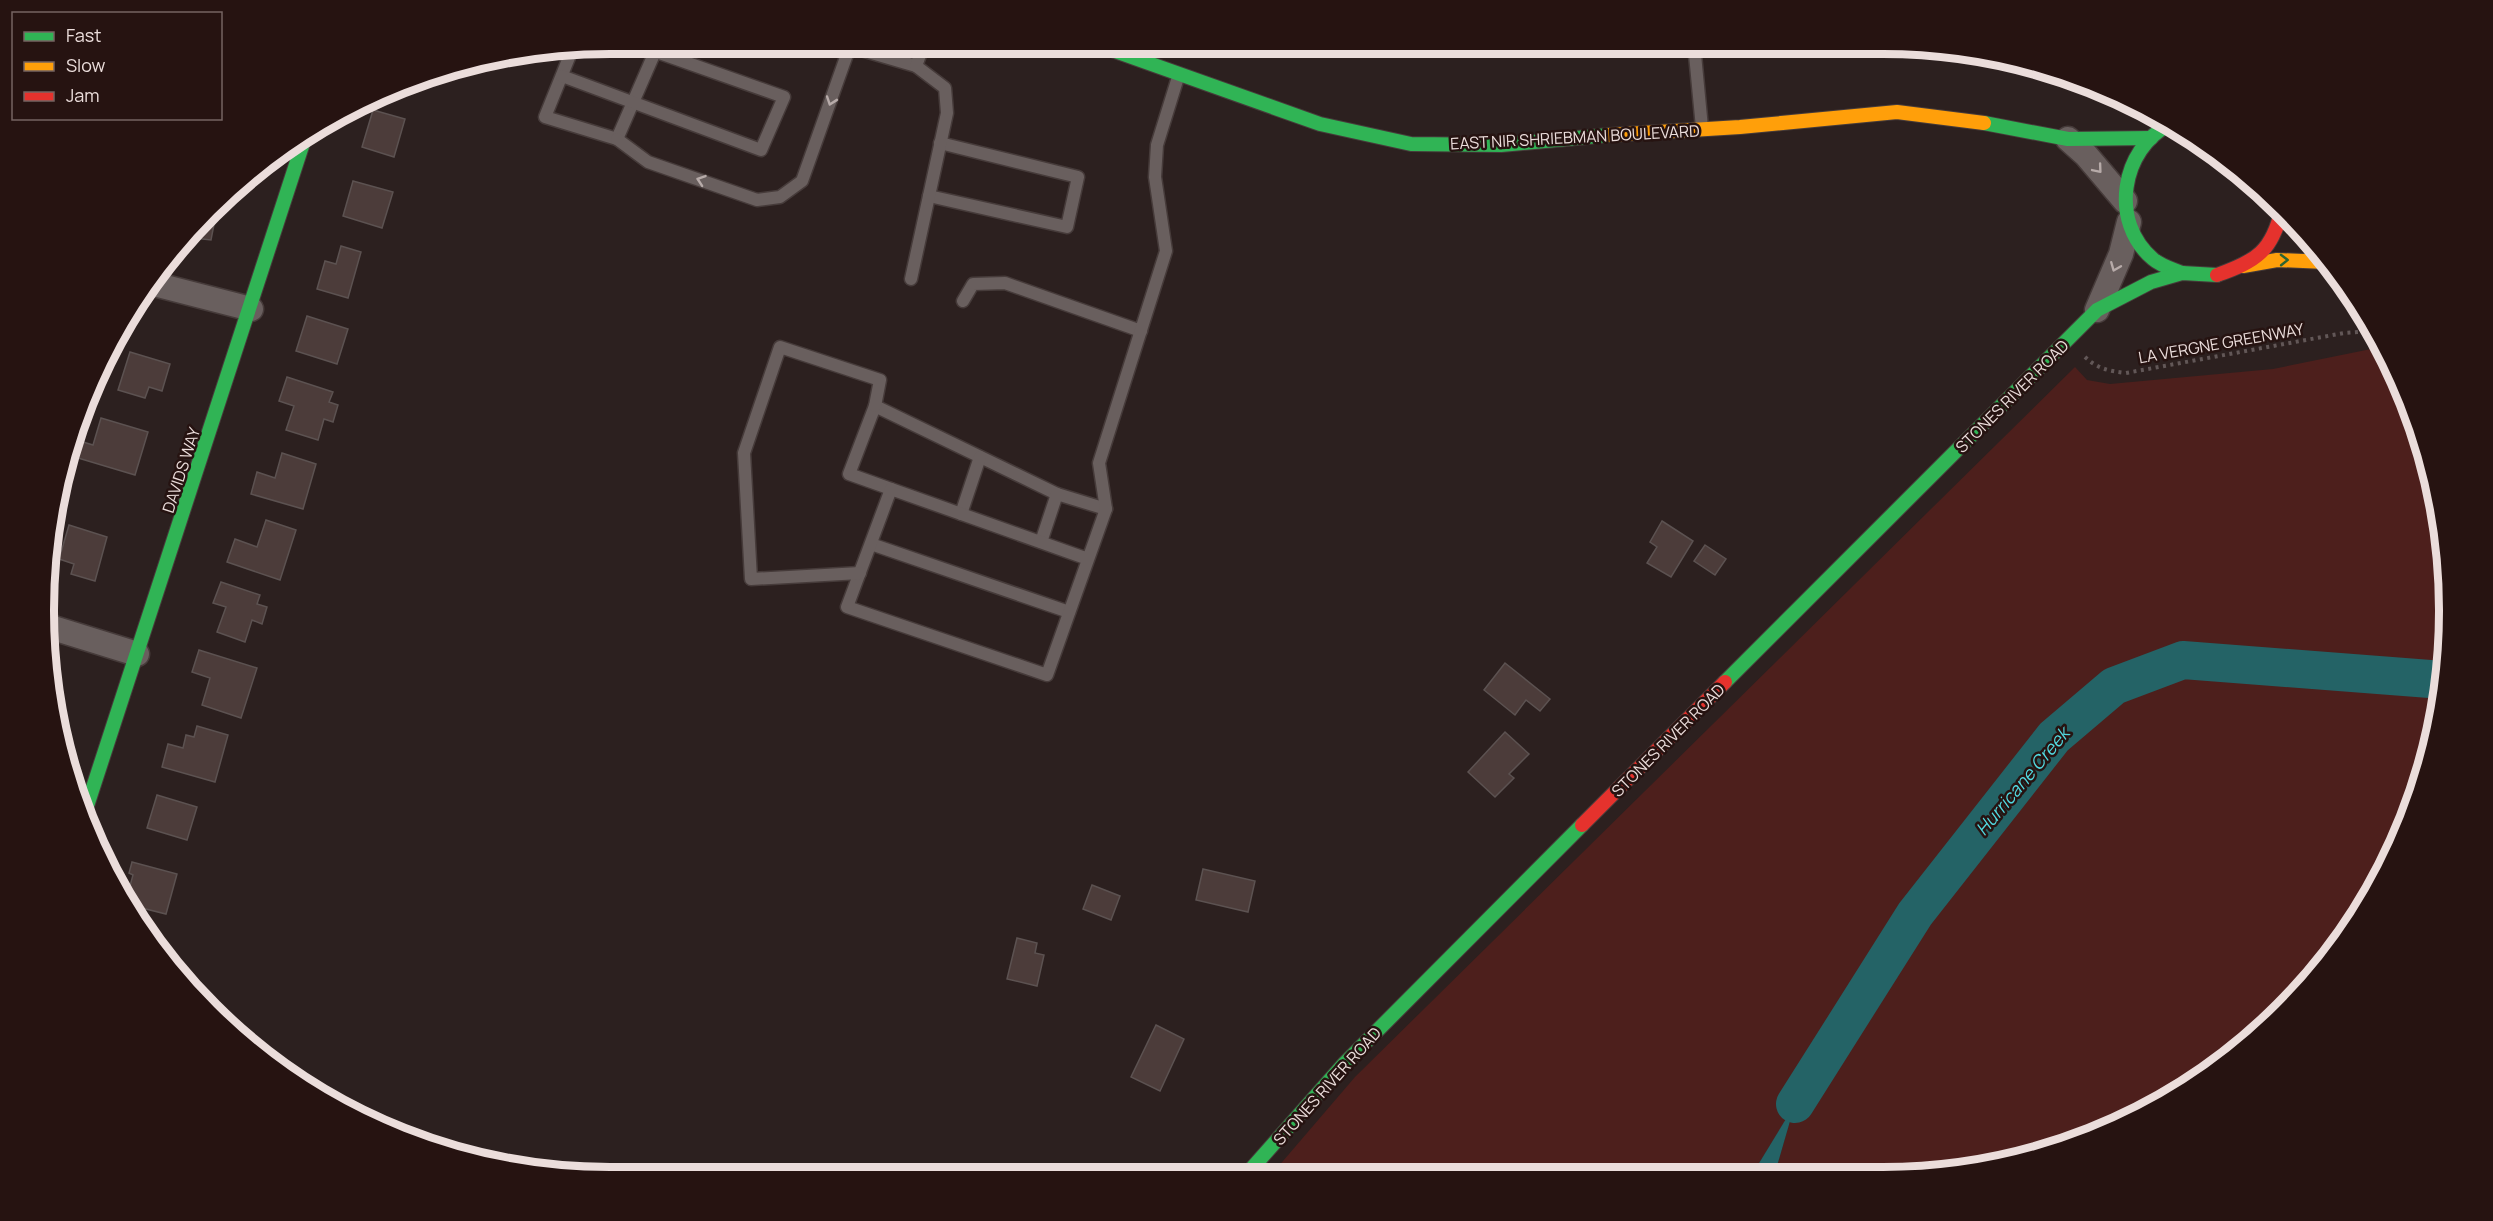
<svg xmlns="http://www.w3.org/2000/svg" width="2493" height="1221" viewBox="0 0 2493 1221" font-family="Manrope,sans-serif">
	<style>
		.green { fill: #4d1f1c }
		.water { fill: #246366 }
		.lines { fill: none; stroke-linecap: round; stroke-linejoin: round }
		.river { stroke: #246366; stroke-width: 38 }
		.building { fill: #4c3c3a; stroke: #5c5251; stroke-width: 1.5 }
		.lane-casing { stroke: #463b3a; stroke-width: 15 }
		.street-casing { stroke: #463b3a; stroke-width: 27 }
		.fast-casing { stroke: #463b3a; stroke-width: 16 }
		.slow-casing { stroke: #463b3a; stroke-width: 16 }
		.jam-casing { stroke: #463b3a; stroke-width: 16 }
		.path { stroke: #625757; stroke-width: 4; stroke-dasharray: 3 4.5; stroke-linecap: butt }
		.lane { stroke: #695f5e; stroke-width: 12 }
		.street { stroke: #695f5e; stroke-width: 24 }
		.fast { stroke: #30b455; stroke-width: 14 }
		.slow { stroke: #ff9f0a; stroke-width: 14 }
		.jam { stroke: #e5322d; stroke-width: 14 }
		.oneway { stroke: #b7aba9 }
		.oneway2 { stroke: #2b6433 }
		.labels { text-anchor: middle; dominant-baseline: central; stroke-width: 5; stroke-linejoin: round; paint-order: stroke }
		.street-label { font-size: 16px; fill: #ebdddb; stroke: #261311 }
		.water-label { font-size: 18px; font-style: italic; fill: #52dae1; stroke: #261311 }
		.rim { fill: none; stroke: #ebdddb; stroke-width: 8 }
	</style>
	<rect width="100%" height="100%" fill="#2c201f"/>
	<polygon class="green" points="2381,347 2406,394 2439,500 2449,611 2439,721 2406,828 2333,955 2228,1060 2100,1134 1957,1173 1775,1173 1794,1107 1753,1173 1271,1175 1355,1077 2075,367 2087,380 2110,384 2273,369"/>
	<polygon class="water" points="1795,1104 1775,1173 1753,1173"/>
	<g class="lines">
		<polyline class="river" points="1795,1104 1915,914 2054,737 2114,686 2183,660 2443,680"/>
	</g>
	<g class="building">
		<polygon points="373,110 405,119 394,157 362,147"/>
		<polygon points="353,181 393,192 382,228 343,216"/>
		<polygon points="216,214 211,240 193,238"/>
		<polygon points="341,246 361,252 348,298 317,289 325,261 336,264"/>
		<polygon points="307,316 348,329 337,364 296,351"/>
		<polygon points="130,352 170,364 162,391 149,387 145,398 118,390"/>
		<polygon points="103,364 98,389 90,387"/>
		<polygon points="287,377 333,392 329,402 338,405 333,422 324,419 318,440 286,430 294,406 279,401"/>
		<polygon points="101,418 148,432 135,475 78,458 83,442 93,445"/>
		<polygon points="282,453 316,464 303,509 251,494 257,472 275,478"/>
		<polygon points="266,520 296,530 280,580 227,562 235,539 257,547"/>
		<polygon points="1662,521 1693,541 1671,577 1647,563 1657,547 1650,542"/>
		<polygon points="69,525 107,537 95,581 71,574 74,564 59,559"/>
		<polygon points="1705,545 1726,559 1715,575 1694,561"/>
		<polygon points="221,582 260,595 257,604 267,607 262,624 252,620 245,642 217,632 226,607 213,603"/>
		<polygon points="199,650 257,668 241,718 202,705 210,678 192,672"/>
		<polygon points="1505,663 1550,699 1540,711 1526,700 1515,715 1484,690"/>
		<polygon points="49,688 63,692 57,712"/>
		<polygon points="197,726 228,735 215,782 162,767 168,744 183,748 186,735 194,737"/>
		<polygon points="1505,732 1529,754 1509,774 1514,778 1495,797 1468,772"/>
		<polygon points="157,795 197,807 187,840 147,828"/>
		<polygon points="132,862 177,874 166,914 134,906 127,897 133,875 129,873"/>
		<polygon points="1203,869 1255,881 1248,912 1196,900"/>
		<polygon points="1092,885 1120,896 1111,920 1083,909"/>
		<polygon points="1017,938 1037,943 1035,953 1044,955 1037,986 1007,979"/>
		<polygon points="1156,1025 1184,1039 1160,1091 1131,1077"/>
	</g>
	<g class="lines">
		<defs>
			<g id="lane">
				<polyline points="841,44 916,66"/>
				<polyline points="1694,44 1702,128"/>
				<polyline points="572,50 545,117 617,139 658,45"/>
				<polyline points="562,76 761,150 784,97 634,44"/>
				<polyline points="617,139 648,162 757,200 780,197 802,181 850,46"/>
				<polyline points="929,196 1067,227 1078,177 940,143"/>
				<polyline points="911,279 947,113 945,88 916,66 924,44"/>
				<polyline points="963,301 973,284 1005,283 1141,331"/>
				<polyline points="891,489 849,474 875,406 1057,494"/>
				<polyline points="961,514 980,457"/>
				<polyline points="1041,542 1057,494 1106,509"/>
				<polyline points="871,544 1069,612"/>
				<polyline points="1088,559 891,489 847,607 1047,675 1106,509 1099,463 1166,251 1155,177 1157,145 1179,74"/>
				<polyline points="860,573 751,579 744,453 780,347 880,380 875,406"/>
			</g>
			<g id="street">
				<polyline points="2068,139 2086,155 2125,201"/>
				<polyline points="150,283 251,309"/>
				<polyline points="2097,310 2121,254 2129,222"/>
				<polyline points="50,627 137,654"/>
			</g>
			<g id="fast">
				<polyline points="1095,44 1320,124 1411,144 1501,145 1609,135"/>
				<polyline points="1984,123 2068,139 2151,138"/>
				<path d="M2170,124C2121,149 2109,222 2153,259C2161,266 2172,269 2182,273"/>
				<polyline points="1725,682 2097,310 2151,282 2182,273 2217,275"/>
				<polyline points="86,809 304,140"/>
				<polyline points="1246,1175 1344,1064 1582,825"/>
			</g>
			<g id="slow">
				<polyline points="1609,135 1740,127 1897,112 1984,123"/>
				<polyline points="2243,266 2277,260 2326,262"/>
			</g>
			<g id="jam">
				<path d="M2217,275C2257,261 2272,251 2282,209"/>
				<polyline points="1582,825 1725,682"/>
			</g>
		</defs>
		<use href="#lane" class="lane-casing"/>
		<use href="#street" class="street-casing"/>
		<use href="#fast" class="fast-casing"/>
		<use href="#slow" class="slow-casing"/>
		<use href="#jam" class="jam-casing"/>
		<path class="path" d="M2085,357C2098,369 2109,371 2126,373L2344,333L2373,331"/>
		<use href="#lane" class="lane"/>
		<use href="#street" class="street"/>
		<use href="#fast" class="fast"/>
		<use href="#slow" class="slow"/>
		<use href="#jam" class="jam"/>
	</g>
	<defs><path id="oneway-chevron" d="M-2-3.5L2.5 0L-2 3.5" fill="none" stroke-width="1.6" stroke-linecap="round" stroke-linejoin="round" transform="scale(1.5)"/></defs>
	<g class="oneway">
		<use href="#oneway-chevron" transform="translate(831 101) rotate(109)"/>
		<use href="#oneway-chevron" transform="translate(2098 169) rotate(50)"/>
		<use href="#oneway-chevron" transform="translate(701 180) rotate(-161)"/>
		<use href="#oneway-chevron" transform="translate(2115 267) rotate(112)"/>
	</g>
	<use class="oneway2" href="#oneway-chevron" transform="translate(2284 260) rotate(-1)"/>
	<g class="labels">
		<g class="street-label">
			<text transform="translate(1575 137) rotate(-3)">EAST NIR SHRIEBMAN BOULEVARD</text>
			<text transform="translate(2221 343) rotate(-10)">LA VERGNE GREENWAY</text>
			<text transform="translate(2012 396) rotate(-45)">STONES RIVER ROAD</text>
			<text transform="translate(181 470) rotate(-72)">DAVIDS WAY</text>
			<text transform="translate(1668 740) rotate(-45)">STONES RIVER ROAD</text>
			<text transform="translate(1327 1086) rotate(-48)">STONES RIVER ROAD</text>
		</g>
		<g class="water-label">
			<text transform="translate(2022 781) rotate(-50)">Hurricane Creek</text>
		</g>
	</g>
	<path d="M0 0H2493V1221H0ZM610 54H1883A556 556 0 0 1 2439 610V611A556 556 0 0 1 1883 1167H610A556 556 0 0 1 54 611V610A556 556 0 0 1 610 54Z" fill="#261311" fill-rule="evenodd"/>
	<path class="rim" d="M610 54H1883A556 556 0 0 1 2439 610V611A556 556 0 0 1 1883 1167H610A556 556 0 0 1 54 611V610A556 556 0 0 1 610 54Z"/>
	<rect x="12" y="12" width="210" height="108" fill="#261311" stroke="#756462" stroke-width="1.5"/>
	<rect x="24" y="32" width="30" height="9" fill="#30b455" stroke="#756462" stroke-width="1.5"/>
	<text x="66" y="42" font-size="18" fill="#ebdddb">Fast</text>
	<rect x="24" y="62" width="30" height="9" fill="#ff9f0a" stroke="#756462" stroke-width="1.5"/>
	<text x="66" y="72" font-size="18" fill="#ebdddb">Slow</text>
	<rect x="24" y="92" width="30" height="9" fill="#e5322d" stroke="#756462" stroke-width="1.5"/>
	<text x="66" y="102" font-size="18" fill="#ebdddb">Jam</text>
</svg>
